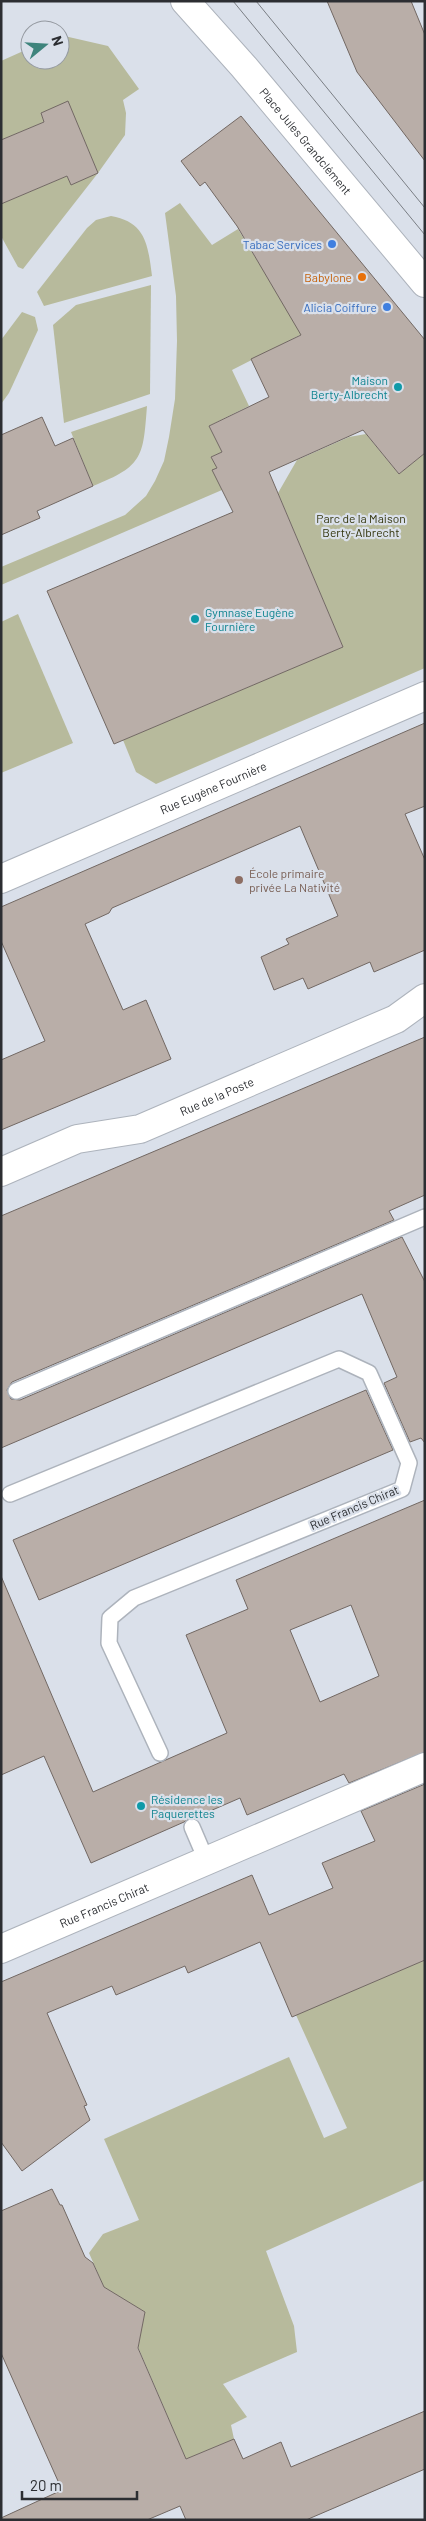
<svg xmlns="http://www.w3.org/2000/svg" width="426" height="2521" viewBox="0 0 426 2521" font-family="Barlow,sans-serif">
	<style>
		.green { fill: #b7ba9c }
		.building { fill: #b9aea8; stroke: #726863; fill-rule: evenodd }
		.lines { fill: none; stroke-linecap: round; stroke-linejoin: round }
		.lane-casing { stroke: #adb3bc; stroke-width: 18 }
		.street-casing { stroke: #adb3bc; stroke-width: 30 }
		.secondary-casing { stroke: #adb3bc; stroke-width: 30 }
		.lane { stroke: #fff; stroke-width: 15 }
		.street { stroke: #fff; stroke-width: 28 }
		.secondary { stroke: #fff; stroke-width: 28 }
		.tram { stroke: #7a7e84; stroke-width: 1 }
		.shop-dot { fill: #3f7fe0; stroke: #dae0ea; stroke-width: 2 }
		.food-dot { fill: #e8710a; stroke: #dae0ea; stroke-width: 2 }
		.culture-dot { fill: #0f9aa8; stroke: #dae0ea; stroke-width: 2 }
		.education-dot { fill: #8d6e63; stroke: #dae0ea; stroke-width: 2 }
		.labels { text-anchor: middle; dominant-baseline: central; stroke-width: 4.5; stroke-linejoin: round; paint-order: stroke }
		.street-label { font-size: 12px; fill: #2c2e32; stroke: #dae0ea }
		.shop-label { font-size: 12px; fill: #366cbe; stroke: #dae0ea; text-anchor: end }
		.food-label { font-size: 12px; fill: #c56008; stroke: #dae0ea; text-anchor: end }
		.culture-label { font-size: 12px; fill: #0d838f; stroke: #dae0ea; text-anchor: start }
		.park-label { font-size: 12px; fill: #32340b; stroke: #dae0ea }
		.education-label { font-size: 12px; fill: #785e54; stroke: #dae0ea; text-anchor: start }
	</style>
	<rect width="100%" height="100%" fill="#dae0ea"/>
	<g class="green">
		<polygon points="60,35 108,46 139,89 123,100 126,113 125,135 98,173 23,269 18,267 1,236 1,204 67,176 71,185 98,173 68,102 41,113 44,122 1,140 1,61 30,48 30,60 60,60"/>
		<polygon points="180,203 212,245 238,229 302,334 232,370 249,406 209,426 222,452 211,457 217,468 213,470 222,490 1,585 1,567 125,515 146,496 155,481 164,461 169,437 175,399 177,341 176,296 165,213"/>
		<path d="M111,216C146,222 148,245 152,276L44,306L37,292L87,228L96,220Z"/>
		<polygon points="151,285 150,394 64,423 53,325 76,305"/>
		<polygon points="22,312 35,317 38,330 9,393 1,404 1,340"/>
		<path d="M147,406C143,456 144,466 93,486L71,432Z"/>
		<polygon points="366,434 399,474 425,453 425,668 156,784 136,772 123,740 343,647 278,493 297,460 349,437"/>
		<polygon points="18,614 73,743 1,773 1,622"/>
		<polygon points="425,1960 425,2180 266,2251 294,2326 297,2352 223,2384 247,2417 231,2425 234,2439 186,2459 138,2347 145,2312 104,2287 89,2253 103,2234 139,2220 104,2139 289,2057 324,2138 347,2128 296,2015"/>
	</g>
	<g class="building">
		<polygon points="327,1 411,1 425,35 425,161 357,72"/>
		<polygon points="68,101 98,173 71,185 67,176 1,204 1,140 44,122 41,113"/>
		<polygon points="241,116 425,340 425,453 399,474 363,430 269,472 343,647 114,744 47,591 233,512 212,470 217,468 211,457 222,452 209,426 269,397 251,359 301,335 237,226 205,182 200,186 181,161"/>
		<polygon points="42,417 55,446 73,438 93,486 37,511 40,518 1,535 1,435"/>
		<polygon points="425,723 425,806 405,814 425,860 425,950 374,972 370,962 308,989 303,978 274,990 261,957 289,944 286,939 338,916 300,826 112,908 109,913 85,924 123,1010 146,1000 171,1059 1,1130 1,1060 45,1041 1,941 1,907"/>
		<polygon points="425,1037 425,1195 389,1211 394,1220 12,1382 7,1390 11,1399 20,1400 402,1237 425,1282 425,1443 421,1438 410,1442 384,1383 397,1377 362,1294 1,1448 1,1216"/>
		<polygon points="366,1390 393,1450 39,1600 13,1540"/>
		<path d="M425,1500V1752L349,1783L344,1774L247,1815L240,1798L194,1818H189L184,1822L91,1863L44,1756L1,1775V1576L93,1792L227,1733L186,1635L248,1609L236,1580ZM351,1605L379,1676L320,1702L290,1630Z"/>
		<polygon points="425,1784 425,1960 292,2017 260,1942 188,1973 185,1966 116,1995 112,1986 47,2013 87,2105 84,2106 90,2120 22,2171 1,2142 1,1982 252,1875 269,1915 333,1888 322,1863 375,1841 361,1811"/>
		<polygon points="52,2189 60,2205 62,2205 85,2257 93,2263 104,2287 145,2312 138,2348 186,2459 234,2439 243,2459 281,2442 291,2467 425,2411 425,2469 306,2520 186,2520 180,2506 147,2520 1,2520 1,2518 62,2490 1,2353 1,2211"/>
	</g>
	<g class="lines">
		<defs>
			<g id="lane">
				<polyline points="16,1391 425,1217"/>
				<polyline points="10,1494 339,1359 369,1373 409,1463 402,1489 134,1598 110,1618 109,1643 160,1753"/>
				<polyline points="192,1827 207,1862"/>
			</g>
			<g id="street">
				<path id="s1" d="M1,879L425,696"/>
				<path id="s2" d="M1,1172L77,1139L140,1129L396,1019L425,998"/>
				<path id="s3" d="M1,1949L425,1767"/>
			</g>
			<g id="secondary">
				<path id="s4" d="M185,1L244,67L425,283"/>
			</g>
		</defs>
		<use href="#lane" class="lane-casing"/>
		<use href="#street" class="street-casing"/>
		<use href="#secondary" class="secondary-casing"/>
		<use href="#lane" class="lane"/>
		<use href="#street" class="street"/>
		<use href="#secondary" class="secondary"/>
		<g class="tram">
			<polyline points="233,1 425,235"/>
			<polyline points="256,1 425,208"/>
		</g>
	</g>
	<g class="shop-dot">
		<circle cx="332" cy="244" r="5"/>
		<circle cx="387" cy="307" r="5"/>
	</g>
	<circle class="food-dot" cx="362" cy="277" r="5"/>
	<g class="culture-dot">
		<circle cx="398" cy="387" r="5"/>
		<circle cx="195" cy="619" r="5"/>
		<circle cx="141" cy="1806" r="5"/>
	</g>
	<circle class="education-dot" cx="239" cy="880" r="5"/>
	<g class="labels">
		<g class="street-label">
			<text stroke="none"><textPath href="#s4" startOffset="185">Place Jules Grandclément</textPath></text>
			<text stroke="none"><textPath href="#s1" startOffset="231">Rue Eugène Fournière</textPath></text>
			<text stroke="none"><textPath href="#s2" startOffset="230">Rue de la Poste</textPath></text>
			<text transform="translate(354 1507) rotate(-23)">Rue Francis Chirat</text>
			<text stroke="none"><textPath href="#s3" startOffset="112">Rue Francis Chirat</textPath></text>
		</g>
		<g class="shop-label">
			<text x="322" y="244">Tabac Services</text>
			<text x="377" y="307">Alicia Coiffure</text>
		</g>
		<g class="food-label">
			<text x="352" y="277">Babylone</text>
		</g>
		<g class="culture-label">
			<text x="388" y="380" text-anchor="end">Maison<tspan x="388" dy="14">Berty-Albrecht</tspan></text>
			<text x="205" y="612">Gymnase Eugène<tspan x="205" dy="14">Fournière</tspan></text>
			<text x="151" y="1799">Résidence les<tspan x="151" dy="14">Paquerettes</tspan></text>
		</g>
		<g class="park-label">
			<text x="361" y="518">Parc de la Maison<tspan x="361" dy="14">Berty-Albrecht</tspan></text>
		</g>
		<g class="education-label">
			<text x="249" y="873">École primaire<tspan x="249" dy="14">privée La Nativité</tspan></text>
		</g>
	</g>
	<rect width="426" height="2521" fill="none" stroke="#2c2e32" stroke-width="5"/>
	<g transform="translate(45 45) rotate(72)"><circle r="24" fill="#dae0ea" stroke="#9499a0"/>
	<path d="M0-4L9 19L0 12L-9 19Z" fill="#3e847c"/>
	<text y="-8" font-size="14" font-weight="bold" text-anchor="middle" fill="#2c2e32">N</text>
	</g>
	<path d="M22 2491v8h115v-8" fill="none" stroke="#2c2e32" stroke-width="2.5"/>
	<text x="30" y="2491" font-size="15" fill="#2c2e32" stroke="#dae0ea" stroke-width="4" paint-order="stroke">20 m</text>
</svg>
